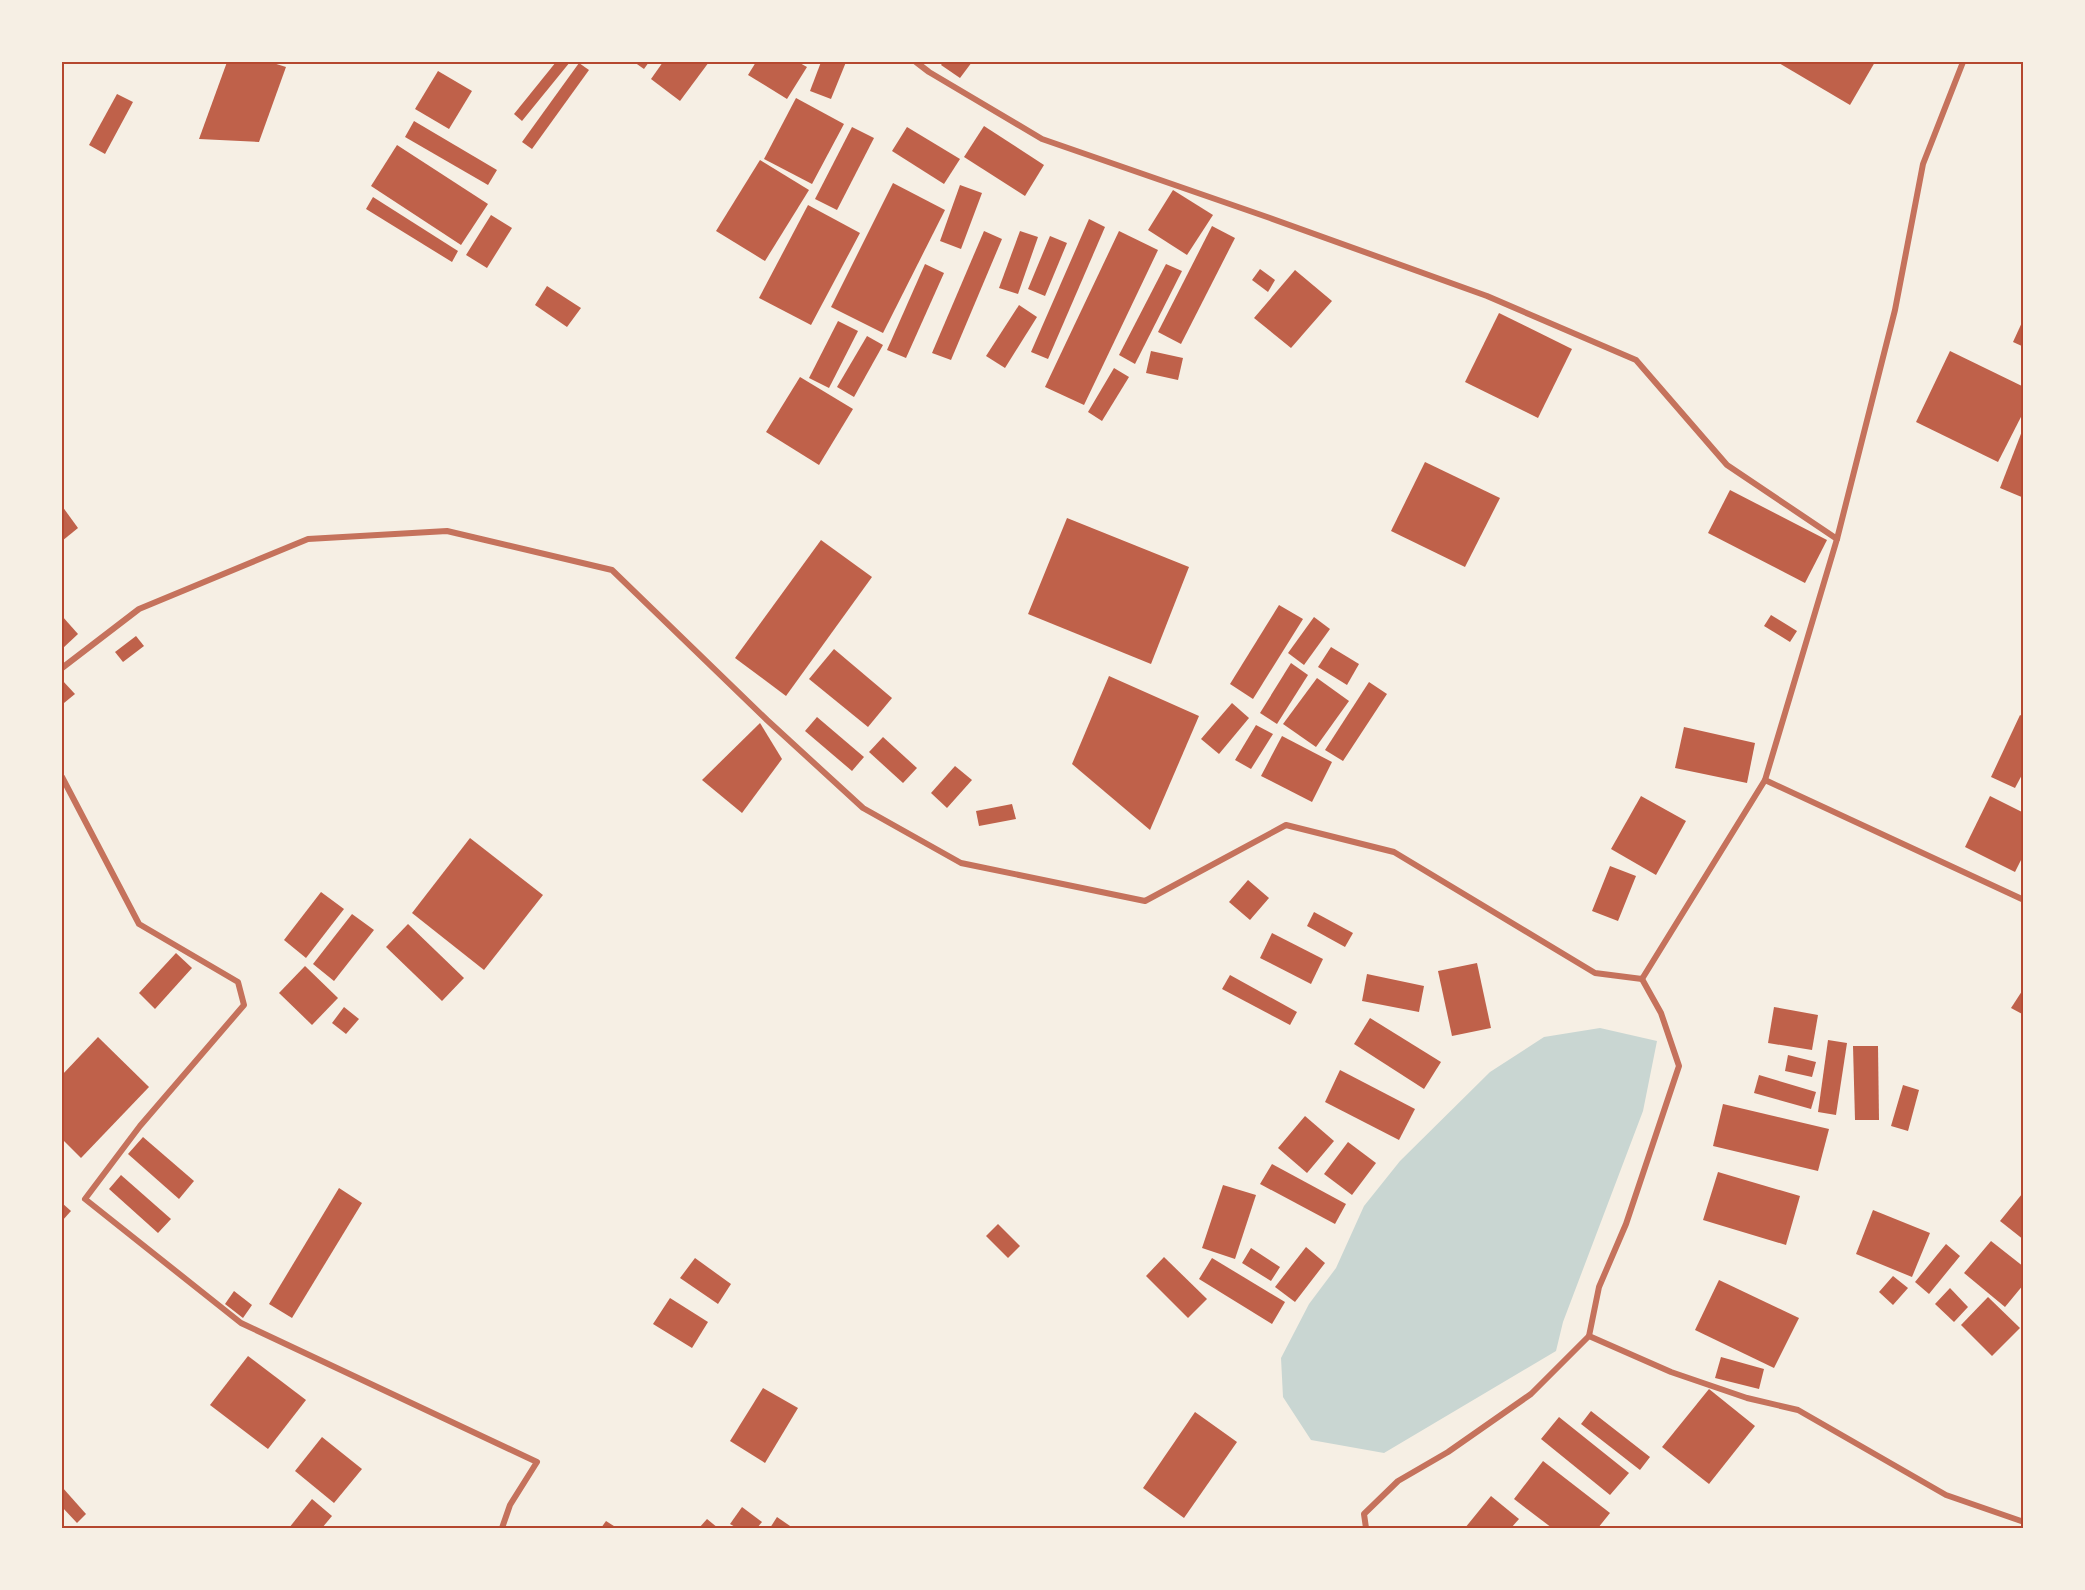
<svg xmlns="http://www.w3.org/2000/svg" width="2085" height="1590" viewBox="0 0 2085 1590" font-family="'Exo 2',sans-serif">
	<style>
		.water { fill: #c9d6d2 }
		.building { fill: #bf614a }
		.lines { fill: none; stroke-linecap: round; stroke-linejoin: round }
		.minor { stroke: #c5725c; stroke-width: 6 }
		.neatline { fill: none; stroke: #b5482f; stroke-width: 2 }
	</style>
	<rect width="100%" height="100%" fill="#f6efe4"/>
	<polygon class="water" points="1600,1028 1657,1041 1643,1111 1563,1322 1556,1351 1384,1453 1311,1440 1283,1397 1281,1358 1309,1304 1336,1268 1364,1206 1400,1161 1490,1072 1544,1037"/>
	<g class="building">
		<polygon points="227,62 270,62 286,67 259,142 199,139"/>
		<polygon points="556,62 570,62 522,121 514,114"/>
		<polygon points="634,62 649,62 644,69"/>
		<polygon points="663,62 709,62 680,101 651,79"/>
		<polygon points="756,62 798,62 807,67 787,99 748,75"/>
		<polygon points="821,62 846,62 831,99 810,91"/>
		<polygon points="943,62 972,62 960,78 941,65"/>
		<polygon points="1777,62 1875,62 1850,105"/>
		<polygon points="579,63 589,70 532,149 522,142"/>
		<polygon points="438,71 472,91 449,129 415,109"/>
		<polygon points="117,94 133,102 105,154 89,145"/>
		<polygon points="796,98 844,124 812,184 764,159"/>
		<polygon points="414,121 497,170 488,185 405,137"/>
		<polygon points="984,126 1044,165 1025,196 964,157"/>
		<polygon points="852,127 874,138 837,210 815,199"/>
		<polygon points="907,127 960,159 944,184 892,151"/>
		<polygon points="397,145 488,204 461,245 371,186"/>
		<polygon points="760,160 809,190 765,261 716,231"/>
		<polygon points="893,183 945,210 883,333 831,307"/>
		<polygon points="960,185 982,193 961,249 940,241"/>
		<polygon points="1173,190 1213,215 1187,255 1148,230"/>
		<polygon points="373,197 458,251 452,262 366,209"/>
		<polygon points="808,205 860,233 811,325 759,298"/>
		<polygon points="491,215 512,228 487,268 466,255"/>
		<polygon points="1089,219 1105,227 1048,359 1031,352"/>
		<polygon points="1212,226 1235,238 1181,344 1158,332"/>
		<polygon points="984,231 1002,239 951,360 932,353"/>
		<polygon points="1020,231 1038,237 1018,294 999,288"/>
		<polygon points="1119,231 1158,250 1084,405 1045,387"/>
		<polygon points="1050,236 1067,243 1045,296 1028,289"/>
		<polygon points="925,264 944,273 906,358 887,350"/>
		<polygon points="1166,264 1182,271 1135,364 1119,355"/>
		<polygon points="1260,269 1275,280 1268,292 1252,280"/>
		<polygon points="1295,270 1332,301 1291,348 1254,318"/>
		<polygon points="547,286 581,308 567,327 535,305"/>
		<polygon points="1019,305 1037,317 1005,368 986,356"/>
		<polygon points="1499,313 1572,349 1538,418 1465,382"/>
		<polygon points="2024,318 2024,347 2013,342"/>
		<polygon points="838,321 858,331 829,388 809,378"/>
		<polygon points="867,336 883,345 854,397 837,387"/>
		<polygon points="1151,351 1183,358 1178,380 1146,373"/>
		<polygon points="1950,351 2024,387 2024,411 1998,462 1916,422"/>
		<polygon points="1114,368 1129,377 1102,421 1088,412"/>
		<polygon points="800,377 853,409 819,465 766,432"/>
		<polygon points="2024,426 2024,498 2000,488"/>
		<polygon points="1425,462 1500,498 1465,567 1391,531"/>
		<polygon points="1730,490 1827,540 1805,583 1708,533"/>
		<polygon points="62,506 78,528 62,541"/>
		<polygon points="1067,518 1189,567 1151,664 1028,614"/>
		<polygon points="821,540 872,577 786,696 735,658"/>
		<polygon points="1279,605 1303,619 1253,699 1230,684"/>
		<polygon points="1771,615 1797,631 1790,642 1764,626"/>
		<polygon points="62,616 78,634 62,649"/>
		<polygon points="1314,617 1330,629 1304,665 1288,653"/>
		<polygon points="136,636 144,646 123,662 115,652"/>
		<polygon points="1331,647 1359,664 1347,685 1318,667"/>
		<polygon points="834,649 892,698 868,727 809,679"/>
		<polygon points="1291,663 1308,675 1277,724 1260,713"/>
		<polygon points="1109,676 1199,716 1150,830 1072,764"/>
		<polygon points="1317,678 1349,701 1316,747 1283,724"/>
		<polygon points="62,680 75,694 64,703 62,701"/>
		<polygon points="1369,682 1387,694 1343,761 1325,750"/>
		<polygon points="1232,703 1249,718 1219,754 1201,739"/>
		<polygon points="2020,715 2024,717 2024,771 2015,788 1991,777"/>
		<polygon points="817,717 864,757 852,771 805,731"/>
		<polygon points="760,723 782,759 742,813 702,780"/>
		<polygon points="1256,725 1273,734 1251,769 1235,760"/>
		<polygon points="1684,727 1755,743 1747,783 1675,768"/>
		<polygon points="1282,736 1332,762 1312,802 1261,776"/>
		<polygon points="883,737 917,768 903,783 869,752"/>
		<polygon points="955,766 972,780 947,808 931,793"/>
		<polygon points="1641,796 1686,821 1656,875 1611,849"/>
		<polygon points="1990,796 2024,813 2024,854 2015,872 1965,847"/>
		<polygon points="1012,804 1016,819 979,826 976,811"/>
		<polygon points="470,838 543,895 484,970 412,913"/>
		<polygon points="1610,866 1636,876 1618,921 1592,911"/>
		<polygon points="1248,880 1269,898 1250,920 1229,902"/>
		<polygon points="321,892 344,909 306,958 284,940"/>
		<polygon points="1314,912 1353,933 1345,947 1307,926"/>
		<polygon points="352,914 374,930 334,981 313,964"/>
		<polygon points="408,924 464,978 442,1001 386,947"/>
		<polygon points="1272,933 1323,959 1311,984 1260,958"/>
		<polygon points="176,953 192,968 155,1009 139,993"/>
		<polygon points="1477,963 1491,1028 1452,1036 1438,971"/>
		<polygon points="305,966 338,998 312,1025 279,993"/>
		<polygon points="1367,974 1424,986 1419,1012 1362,1001"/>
		<polygon points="1230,975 1297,1012 1290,1025 1222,989"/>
		<polygon points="2024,988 2024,1015 2011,1008"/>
		<polygon points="344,1007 359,1019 346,1034 332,1023"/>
		<polygon points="1774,1007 1818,1015 1812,1050 1768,1043"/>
		<polygon points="1370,1018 1441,1062 1424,1089 1354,1044"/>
		<polygon points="98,1037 149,1087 81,1158 62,1139 62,1075"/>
		<polygon points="1828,1040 1847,1043 1836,1115 1818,1112"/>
		<polygon points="1853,1046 1878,1046 1879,1120 1855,1120"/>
		<polygon points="1788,1055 1816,1062 1812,1077 1785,1071"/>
		<polygon points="1340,1070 1415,1109 1399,1140 1325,1102"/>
		<polygon points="1759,1075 1816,1092 1811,1109 1754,1093"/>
		<polygon points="1903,1085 1919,1090 1908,1131 1891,1126"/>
		<polygon points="1723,1104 1829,1129 1818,1171 1713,1146"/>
		<polygon points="1305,1116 1334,1141 1307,1173 1278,1148"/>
		<polygon points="143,1137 194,1181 179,1199 128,1154"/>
		<polygon points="1348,1142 1376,1163 1352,1195 1324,1174"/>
		<polygon points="1272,1164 1346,1204 1335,1224 1260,1184"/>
		<polygon points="1718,1172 1800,1196 1786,1245 1703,1220"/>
		<polygon points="121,1175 171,1219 158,1233 109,1189"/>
		<polygon points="1223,1185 1256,1195 1235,1259 1202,1248"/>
		<polygon points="339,1188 362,1203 292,1318 269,1304"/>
		<polygon points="2022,1194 2024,1195 2024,1240 2000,1221"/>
		<polygon points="62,1203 71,1211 62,1221"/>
		<polygon points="1873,1210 1930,1233 1912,1277 1856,1254"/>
		<polygon points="998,1224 1020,1246 1008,1258 986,1236"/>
		<polygon points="1991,1241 2024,1267 2024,1284 2005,1307 1964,1273"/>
		<polygon points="1946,1244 1960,1256 1929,1294 1915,1282"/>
		<polygon points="1306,1247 1325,1263 1295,1302 1275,1287"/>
		<polygon points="1251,1248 1280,1267 1271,1281 1242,1263"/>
		<polygon points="1164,1257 1207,1299 1188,1318 1146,1276"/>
		<polygon points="695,1258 731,1284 718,1304 680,1278"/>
		<polygon points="1212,1258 1285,1302 1272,1324 1199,1279"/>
		<polygon points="1893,1276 1908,1288 1893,1305 1879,1292"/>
		<polygon points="1719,1280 1799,1318 1774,1368 1695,1330"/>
		<polygon points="1950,1288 1968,1307 1954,1322 1935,1304"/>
		<polygon points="234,1291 252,1305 243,1318 225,1304"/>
		<polygon points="1988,1297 2020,1328 1992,1356 1961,1325"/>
		<polygon points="670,1298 708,1322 692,1348 653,1324"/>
		<polygon points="248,1356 306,1400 268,1449 210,1405"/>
		<polygon points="1721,1357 1764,1369 1759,1389 1715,1378"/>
		<polygon points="763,1388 798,1408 765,1463 730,1441"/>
		<polygon points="1709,1389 1755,1426 1709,1484 1662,1447"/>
		<polygon points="1591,1411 1650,1457 1640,1470 1581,1424"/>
		<polygon points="1195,1412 1237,1442 1184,1518 1143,1488"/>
		<polygon points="1559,1417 1629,1473 1610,1495 1541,1439"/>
		<polygon points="322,1437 362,1469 334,1503 295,1471"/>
		<polygon points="1543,1461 1610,1513 1598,1528 1552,1528 1514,1499"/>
		<polygon points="62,1487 86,1514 77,1523 62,1507"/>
		<polygon points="1491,1496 1519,1519 1511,1528 1465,1528"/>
		<polygon points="312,1499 332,1516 322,1528 289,1528"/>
		<polygon points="742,1507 762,1522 757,1528 737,1528 730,1524"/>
		<polygon points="777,1517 793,1528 770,1528"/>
		<polygon points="707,1519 718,1528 699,1528"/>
		<polygon points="606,1521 617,1528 601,1528"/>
	</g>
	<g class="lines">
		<g class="minor">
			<polyline points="916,62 929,72 1042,139 1270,218 1487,296 1636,360 1727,465 1837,539"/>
			<polyline points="62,668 139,609 308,539 447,531 612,570 767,720 863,808 961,863 1145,901 1286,825 1394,852 1595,973 1642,979 1765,780 1837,539 1895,310 1923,164 1963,62"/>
			<polyline points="62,777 139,924 238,982 244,1005 140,1126 85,1199 241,1323 537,1462 510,1505 502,1528"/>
			<polyline points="1765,780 2024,900"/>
			<polyline points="1642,979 1661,1013 1679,1066 1626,1224 1599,1287 1589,1336 1671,1372 1747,1398 1798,1410 1946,1495 2024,1522"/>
			<polyline points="1366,1528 1364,1514 1398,1481 1448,1452 1531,1394 1589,1336"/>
		</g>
	</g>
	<rect width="2085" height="1590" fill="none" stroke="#f6efe4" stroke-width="126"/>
	<rect x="63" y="63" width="1959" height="1464" class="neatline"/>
</svg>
